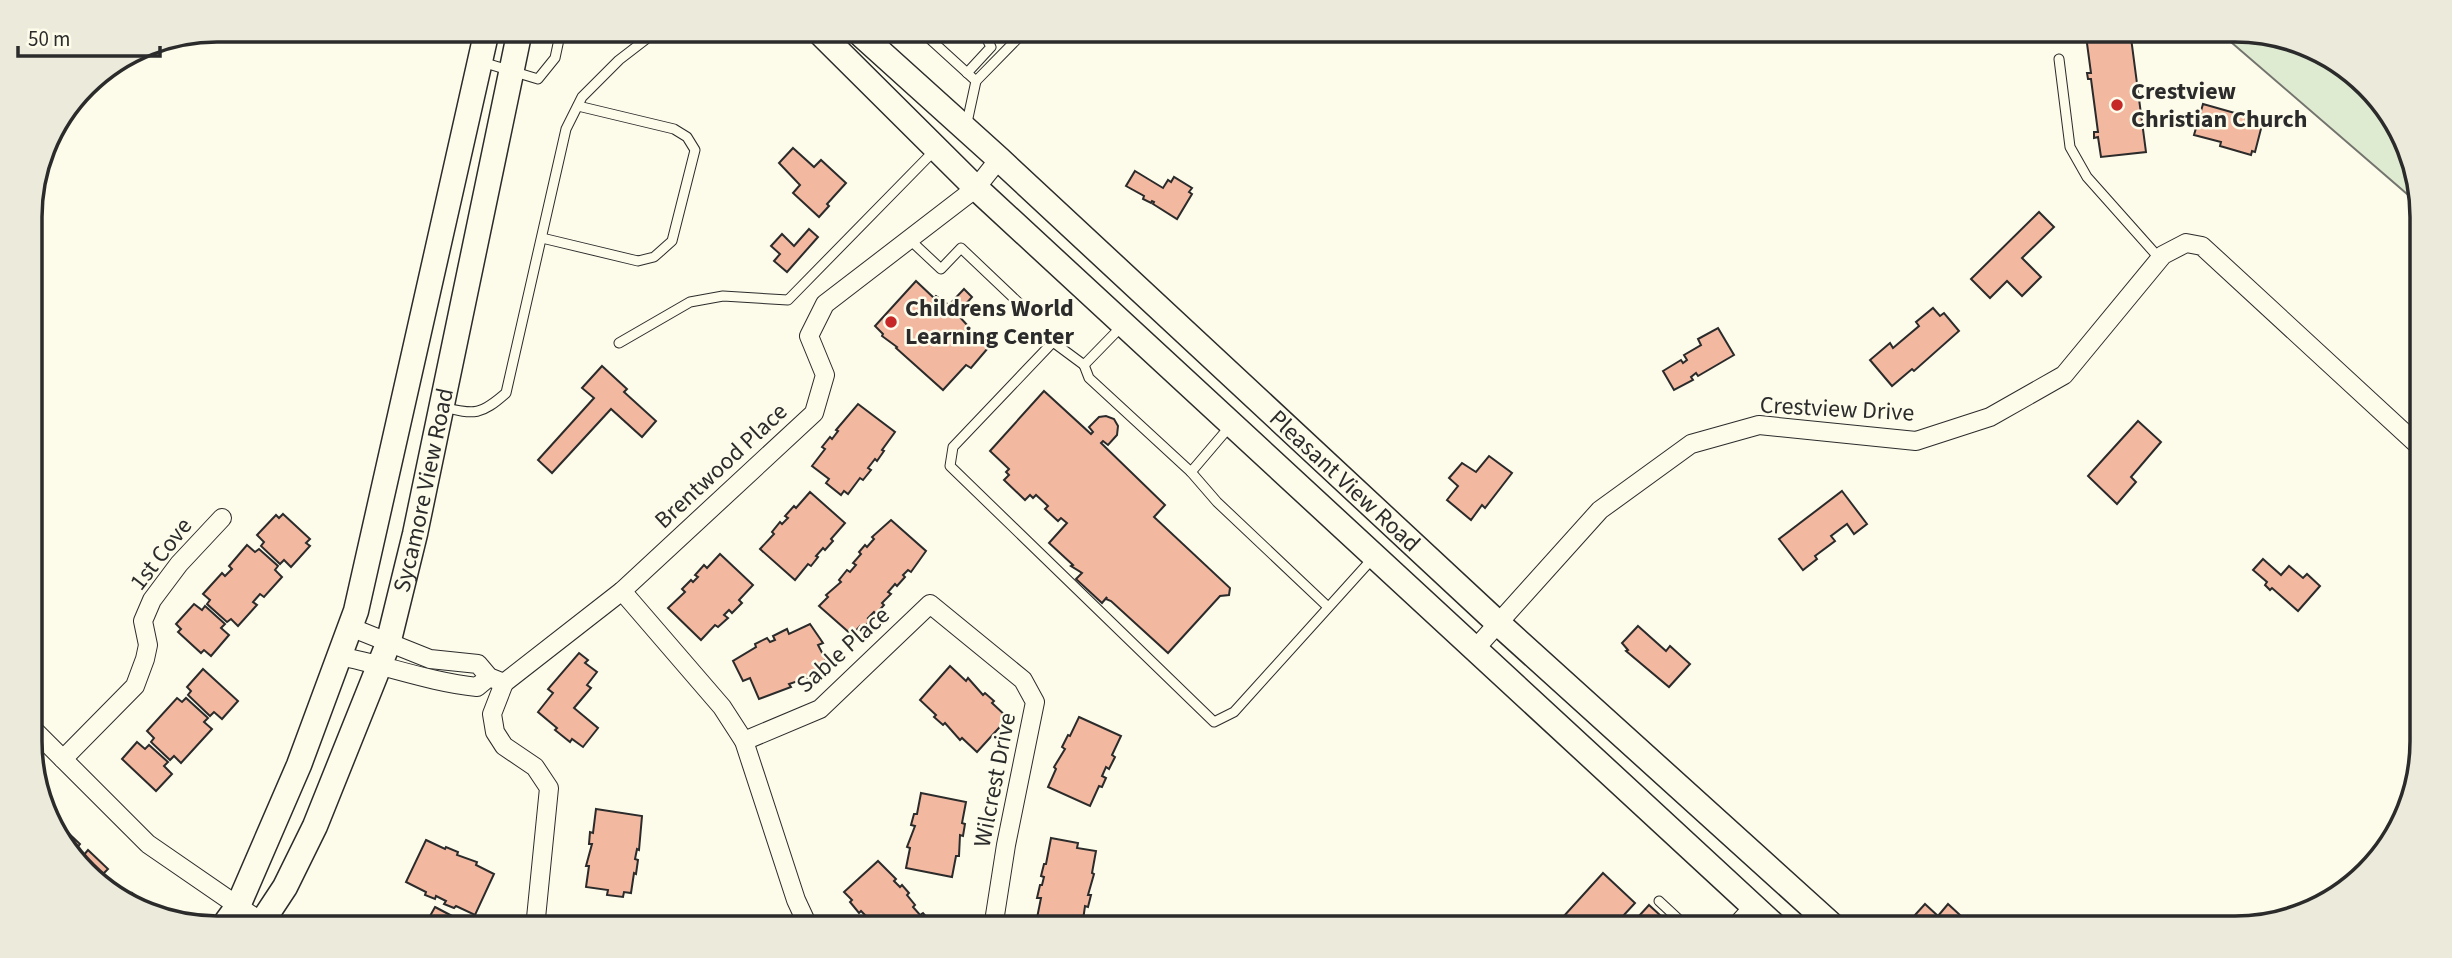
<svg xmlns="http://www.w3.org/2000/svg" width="2452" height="958" viewBox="0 0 2452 958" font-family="'Source Sans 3',sans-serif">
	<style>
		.green { fill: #deebd1; stroke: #74746e; stroke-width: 2 }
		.building { fill: #f2b8a0; stroke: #2b2b2b; stroke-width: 2 }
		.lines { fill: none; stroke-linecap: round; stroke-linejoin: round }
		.service-casing { stroke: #2b2b2b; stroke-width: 11 }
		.minor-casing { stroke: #2b2b2b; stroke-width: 20 }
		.secondary-casing { stroke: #2b2b2b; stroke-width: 27 }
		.service { stroke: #fdfbea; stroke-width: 9 }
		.minor { stroke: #fdfbea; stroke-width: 18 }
		.secondary { stroke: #fdfbea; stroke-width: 24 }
		.poi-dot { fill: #c62828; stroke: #fdfbea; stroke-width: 2.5 }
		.labels { text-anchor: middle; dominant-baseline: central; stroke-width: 5; stroke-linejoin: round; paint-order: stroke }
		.poi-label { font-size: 24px; font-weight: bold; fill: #2b2b2b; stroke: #fdfbea; text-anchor: start }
		.street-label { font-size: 24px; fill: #2b2b2b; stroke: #fdfbea }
		.rim { fill: none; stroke: #2b2b2b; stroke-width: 3.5 }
	</style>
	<rect width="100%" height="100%" fill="#fdfbea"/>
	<polygon class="green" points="2217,30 2235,30 2296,40 2376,94 2421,192 2421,206"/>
	<g class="building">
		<polygon points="2105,30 2110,30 2111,32 2130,30 2146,152 2101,157 2098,137 2094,138 2094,132 2098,132 2091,79 2088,79 2087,73 2091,73 2086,36 2106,33"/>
		<polygon points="2203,104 2263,121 2255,152 2252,151 2251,155 2220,146 2221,142 2194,135"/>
		<polygon points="793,148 814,167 821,160 846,183 827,204 829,206 819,217 793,193 800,185 779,163"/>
		<polygon points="1135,171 1163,188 1168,180 1171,182 1174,177 1192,188 1189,192 1192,194 1177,219 1153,204 1154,202 1152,201 1151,203 1143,199 1144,196 1126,186"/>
		<polygon points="2039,212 2054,227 2022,258 2041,277 2022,296 2007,281 1990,298 1971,279"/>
		<polygon points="809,229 818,237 787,272 774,261 780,254 771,246 782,234 794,246"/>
		<polygon points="916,281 934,298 936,296 949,305 964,289 972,297 957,314 968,326 966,328 988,348 971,368 966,365 943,390 896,348 897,347 882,336 883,334 875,326"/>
		<polygon points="1933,308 1940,316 1944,313 1959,331 1914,371 1912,369 1892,386 1870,360 1890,343 1893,348 1919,326 1916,322"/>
		<polygon points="1718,328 1734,355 1698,376 1696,373 1691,377 1693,380 1674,390 1663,371 1681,360 1683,363 1687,360 1684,355 1701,345 1698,339"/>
		<polygon points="602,366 627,389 624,392 656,421 642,437 611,409 552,473 538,460 594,398 582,388"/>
		<polygon points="1044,391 1091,434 1093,432 1089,427 1099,417 1106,416 1114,419 1118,426 1117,435 1108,445 1103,441 1101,443 1165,505 1154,517 1230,588 1229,595 1220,596 1168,653 1111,601 1106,599 1107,597 1102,603 1076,579 1082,573 1071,566 1073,565 1049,543 1067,523 1061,518 1058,521 1045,509 1048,506 1036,495 1033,498 1030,495 1025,500 1004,480 1009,475 1006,472 1009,469 990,451"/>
		<polygon points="858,404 895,432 882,450 884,451 877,461 875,459 868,468 871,470 863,480 860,478 848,494 844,491 841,495 826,483 829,479 812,466 825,449 822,447 830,437 832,439 838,431 836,430"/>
		<polygon points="2138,421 2161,442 2131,477 2136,482 2117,504 2088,476"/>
		<polygon points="1489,456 1512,473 1485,508 1482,505 1471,520 1447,500 1458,486 1449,478 1462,463 1476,472"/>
		<polygon points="1842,491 1867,524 1854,534 1847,524 1831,536 1835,541 1815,556 1817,559 1803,570 1779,539"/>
		<polygon points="810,492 845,523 831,539 833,541 825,550 823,548 816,556 818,557 811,566 808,564 795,580 760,549 774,534 772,532 780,522 782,524 788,518 785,516 794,506 796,508"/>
		<polygon points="283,514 310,539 306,543 310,546 291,567 284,560 280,564 261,546 264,542 257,535 276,515 279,518"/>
		<polygon points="891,520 926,551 911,572 908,570 903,575 905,577 897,586 895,584 888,592 891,594 882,603 884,605 876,614 874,612 868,618 871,620 863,628 860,626 852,635 819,606 828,597 826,595 841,582 839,580 847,570 850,572 856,565 853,563 861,554 859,552 865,545 867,547 874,539 872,537"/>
		<polygon points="247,545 255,552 259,549 278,566 275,570 282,577 264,597 260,594 253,602 257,605 238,626 231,619 227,622 207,604 210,600 203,594 222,573 225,576 232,569 229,566"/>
		<polygon points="720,554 753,585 739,600 742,603 732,613 729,610 724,615 728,618 718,627 715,625 701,640 668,608 685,592 682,589 691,580 693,582 698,577 695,575 704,565 707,568"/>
		<polygon points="2263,559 2281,575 2289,566 2303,578 2307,574 2320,586 2298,611 2272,588 2270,590 2265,585 2267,582 2253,570"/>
		<polygon points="194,604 202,610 205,606 225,624 221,628 229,635 211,656 204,650 201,653 178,632 181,629 176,624"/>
		<polygon points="810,624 823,643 818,645 828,664 811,672 813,676 789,684 791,687 759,699 750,678 743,681 733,661 756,647 755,644 767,638 770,642 775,640 773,636 787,629 789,634"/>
		<polygon points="1638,626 1666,651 1670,646 1690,664 1669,687 1626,651 1628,650 1622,643"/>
		<polygon points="579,653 588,660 585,663 597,672 587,685 591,688 574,708 598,728 583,747 572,739 570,742 555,730 557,728 538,712 553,693 548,689"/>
		<polygon points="950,666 966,681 968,678 983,695 985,693 994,701 992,703 1008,718 977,752 962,738 960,740 945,723 943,725 934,717 936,715 920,700"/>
		<polygon points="203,669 238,701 222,719 214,712 210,716 188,695 191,691 187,687"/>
		<polygon points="177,698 182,702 186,698 208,718 204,722 212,729 181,763 174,756 170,760 151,742 154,738 147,731"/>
		<polygon points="1079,717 1121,736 1112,755 1115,757 1109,769 1106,767 1102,776 1106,778 1102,787 1099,786 1090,806 1048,787 1056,769 1054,767 1065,749 1062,747 1068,735 1070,736"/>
		<polygon points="137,742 145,749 149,745 168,762 164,766 172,774 156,791 122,759"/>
		<polygon points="921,793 966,802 962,823 965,824 963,836 960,835 959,856 956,856 952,877 906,868 910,848 907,847 915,826 911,825 914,814 917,814"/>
		<polygon points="596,809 642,816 639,850 637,849 635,859 638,860 636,874 634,873 631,893 624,892 623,897 607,895 608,890 586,887 589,866 586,866 592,844 589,844 590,832 593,833"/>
		<polygon points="61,826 80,844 76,849 83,856 88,850 108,869 103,874 114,884 111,888 76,864 58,829"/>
		<polygon points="1051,838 1078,843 1077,848 1096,851 1092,873 1094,874 1088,895 1091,895 1088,907 1085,906 1082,927 1037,918 1041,898 1037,898 1040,885 1042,885 1044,877 1041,876 1044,864 1046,864"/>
		<polygon points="426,840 445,849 446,847 458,852 457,855 477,862 476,865 494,874 475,915 456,906 454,908 444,904 446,901 436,896 435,899 425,895 426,892 406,882"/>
		<polygon points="878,861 896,879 894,881 900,887 902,885 909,893 907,895 915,905 913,907 920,915 923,913 930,921 928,924 931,928 877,928 875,926 872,928 863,917 865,915 861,911 859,913 850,902 852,900 844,892"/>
		<polygon points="1603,873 1635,903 1612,928 1553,928"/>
		<polygon points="117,887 128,897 132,893 152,911 150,914 114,890"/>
		<polygon points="1925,904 1938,916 1948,904 1974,928 1928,928 1915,915"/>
		<polygon points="1649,905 1674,928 1628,928"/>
		<polygon points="435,907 475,928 420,928 422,924 425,925"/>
	</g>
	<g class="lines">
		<defs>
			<g id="service">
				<polyline points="920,30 976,81 1026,30"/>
				<polyline points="2059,59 2070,147 2087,177 2160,259"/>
				<polyline points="482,62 538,79 555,58 561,30"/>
				<polyline points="967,73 991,47 982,30"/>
				<polyline points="966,127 976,81"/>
				<polyline points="542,238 638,261 654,257 672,241 695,150 687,137 674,129 578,106"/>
				<polyline points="909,239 941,269 961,248 1021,305"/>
				<polyline points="1122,326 1084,365 1053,342 953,447 950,466 1214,722 1234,712 1373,558"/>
				<polyline points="619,343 690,302 723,296 788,300 935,150"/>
				<polyline points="1084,365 1089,378 1191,472 1231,425"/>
				<path d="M443,407C475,415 481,415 506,393L566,129L582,97L619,60L658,30"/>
				<polyline points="1191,472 1217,502 1328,607"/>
				<polyline points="1659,901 1688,928"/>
				<polyline points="1728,928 1749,905"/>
			</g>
			<g id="minor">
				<polyline points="622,591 722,707 744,741 796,900 809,928"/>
				<polyline points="350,627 430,659 478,664 489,677 504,683 622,591 814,413 825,375 809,336 825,304 976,188 999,159"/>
				<polyline points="1475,649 1600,510 1691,444 1759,425 1916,441 1990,417 2064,375 2163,255 2186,243 2202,246 2421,448"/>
				<path d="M339,656C386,665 429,682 477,687L489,677"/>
				<polyline points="504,683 492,714 495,732 504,746 535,767 549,788 535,928"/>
				<polyline points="33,729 148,844 270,928"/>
				<polyline points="744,741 820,709 930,604 1023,680 1035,702 1006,845 993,928"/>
				<polyline points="63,759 135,686 145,659 148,645 143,621 152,600 179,564 222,518"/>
			</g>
			<g id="secondary">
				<polyline points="817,30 976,188 1777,928"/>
				<path id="s1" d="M856,30L999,159L1499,624L1835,928"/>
				<polyline points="222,928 238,906 299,765 356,611 487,30"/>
				<path id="s2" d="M258,928L285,887L315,826L388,644L415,534L520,30"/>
			</g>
		</defs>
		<use href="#service" class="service-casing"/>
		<use href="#minor" class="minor-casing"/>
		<use href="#secondary" class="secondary-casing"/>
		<use href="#service" class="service"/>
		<use href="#minor" class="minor"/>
		<use href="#secondary" class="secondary"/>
	</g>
	<g class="poi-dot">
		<circle cx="2117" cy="105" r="7"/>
		<circle cx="891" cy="322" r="7"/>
	</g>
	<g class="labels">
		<g class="poi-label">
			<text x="2131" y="91">Crestview<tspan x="2131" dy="28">Christian Church</tspan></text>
			<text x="905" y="308">Childrens World<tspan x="905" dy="28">Learning Center</tspan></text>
		</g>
		<g class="street-label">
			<text transform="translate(1837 409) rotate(3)">Crestview Drive</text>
			<text transform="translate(721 466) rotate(-43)">Brentwood Place</text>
			<text stroke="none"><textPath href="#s1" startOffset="665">Pleasant View Road</textPath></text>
			<text stroke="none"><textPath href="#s2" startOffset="471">Sycamore View Road</textPath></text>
			<text transform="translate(161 554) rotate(-52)">1st Cove</text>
			<text transform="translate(843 650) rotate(-42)">Sable Place</text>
			<text transform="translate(995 780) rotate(-79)">Wilcrest Drive</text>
		</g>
	</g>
	<path d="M0 0H2452V958H0ZM217 42H2235A175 175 0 0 1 2410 217V741A175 175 0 0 1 2235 916H217A175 175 0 0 1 42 741V217A175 175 0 0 1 217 42Z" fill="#eceadb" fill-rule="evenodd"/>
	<path class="rim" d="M217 42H2235A175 175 0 0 1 2410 217V741A175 175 0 0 1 2235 916H217A175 175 0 0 1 42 741V217A175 175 0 0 1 217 42Z"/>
	<path d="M18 46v10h142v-10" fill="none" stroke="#2b2b2b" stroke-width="3.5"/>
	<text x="28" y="46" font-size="21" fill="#2b2b2b" stroke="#fdfbea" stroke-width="5" paint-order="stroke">50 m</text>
</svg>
